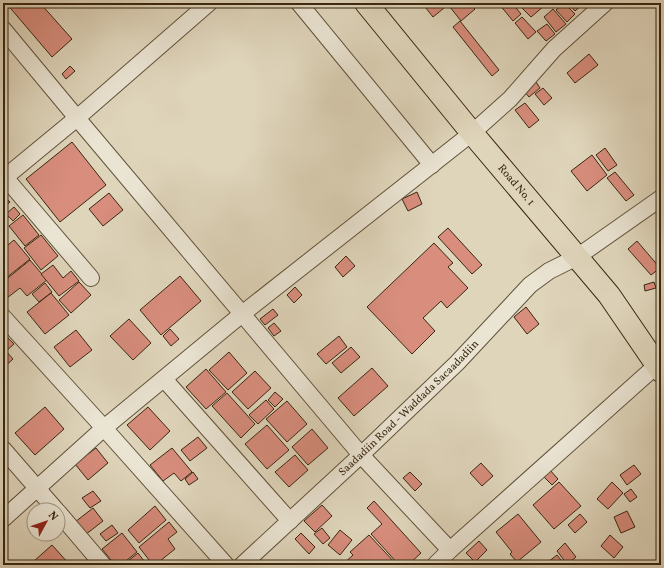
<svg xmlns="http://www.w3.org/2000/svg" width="664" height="568" viewBox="0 0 664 568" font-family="Vollkorn,serif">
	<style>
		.building { fill: #d88d7d; stroke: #392710 }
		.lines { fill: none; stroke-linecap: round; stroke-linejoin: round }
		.minor-casing { stroke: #62523b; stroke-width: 18 }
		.trunk-casing { stroke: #392710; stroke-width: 24 }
		.minor { stroke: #eae4d3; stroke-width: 16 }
		.trunk { stroke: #dfd5bb; stroke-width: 22 }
		.labels { text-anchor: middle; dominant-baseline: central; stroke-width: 3; stroke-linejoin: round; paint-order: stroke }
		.street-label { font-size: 11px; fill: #392710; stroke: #eae4d3 }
	</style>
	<rect width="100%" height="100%" fill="#dfd5bb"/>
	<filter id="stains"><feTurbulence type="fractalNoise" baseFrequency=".005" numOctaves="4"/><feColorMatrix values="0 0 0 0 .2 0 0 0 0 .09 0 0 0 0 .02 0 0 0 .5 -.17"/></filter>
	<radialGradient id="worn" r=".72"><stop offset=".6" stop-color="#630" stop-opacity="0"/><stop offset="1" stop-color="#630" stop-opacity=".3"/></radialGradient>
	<g class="building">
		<polygon points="6,3 40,3 72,39 52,57"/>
		<polygon points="422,3 440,3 444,8 433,17"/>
		<polygon points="454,3 470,3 475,9 461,21 450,7"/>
		<polygon points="500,3 512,3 521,14 513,21 499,4"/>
		<polygon points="525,3 541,3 544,6 531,17 521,7"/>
		<polygon points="564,3 575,14 567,22 556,10"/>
		<polygon points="568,3 584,3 575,11"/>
		<polygon points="553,9 566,24 556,32 544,17"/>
		<polygon points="522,17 536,32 528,39 515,23"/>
		<polygon points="460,21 499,70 492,76 453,27"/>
		<polygon points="547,24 555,34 546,41 537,31"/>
		<polygon points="589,54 598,65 575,83 567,73"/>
		<polygon points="70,66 75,71 66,79 62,74"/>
		<polygon points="536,82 540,88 529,97 525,92"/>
		<polygon points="543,88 552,98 544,105 535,94"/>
		<polygon points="525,103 539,120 529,128 515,110"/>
		<polygon points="72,142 106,185 60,222 26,179"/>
		<polygon points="605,148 617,165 608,171 596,155"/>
		<polygon points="592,155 607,175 587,191 571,171"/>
		<polygon points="615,172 634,195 626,201 607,178"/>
		<polygon points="417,192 422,204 408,211 402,199"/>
		<polygon points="109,193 123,210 103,226 89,209"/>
		<polygon points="3,195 10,202 3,208"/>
		<polygon points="14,207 20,214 13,221 6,214"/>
		<polygon points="23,215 39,235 25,246 9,226"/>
		<polygon points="448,228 482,265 472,274 438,237"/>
		<polygon points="41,235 58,256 41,270 24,248"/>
		<polygon points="14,240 30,259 6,278 3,274 3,249"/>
		<polygon points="637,241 660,268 651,275 628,249"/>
		<polygon points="434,243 453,263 448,267 468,288 447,308 441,301 423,318 435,331 412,354 367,307"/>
		<polygon points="346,256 355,266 343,277 335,267"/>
		<polygon points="30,260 47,280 27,296 20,288 7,298 3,293 3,282"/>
		<polygon points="53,265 63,278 71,271 79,281 59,296 41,274"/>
		<polygon points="180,276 201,301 161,335 140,310"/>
		<polygon points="79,282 91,295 71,313 59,300"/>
		<polygon points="654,282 656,288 645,291 644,285"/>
		<polygon points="45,283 52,292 39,302 32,294"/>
		<polygon points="295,287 302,295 294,303 287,295"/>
		<polygon points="51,293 69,315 45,334 27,312"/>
		<polygon points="526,307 539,324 527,334 514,317"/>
		<polygon points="273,309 278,315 265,325 260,319"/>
		<polygon points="129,319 151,343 133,360 110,336"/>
		<polygon points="274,323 281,331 274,336 268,328"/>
		<polygon points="170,329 179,339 171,346 163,336"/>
		<polygon points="76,330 92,350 70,367 54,347"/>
		<polygon points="339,336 347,347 326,364 317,354"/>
		<polygon points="7,337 14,344 6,351 13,359 3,368 3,340"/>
		<polygon points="351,347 360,357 341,373 332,363"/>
		<polygon points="229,352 247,373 228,390 209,370"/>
		<polygon points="372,368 388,386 354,416 338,398"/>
		<polygon points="206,369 226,392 206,409 186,387"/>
		<polygon points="255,371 271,388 248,409 232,392"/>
		<polygon points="275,392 283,399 275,407 268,400"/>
		<polygon points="227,393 255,424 241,438 212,406"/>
		<polygon points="266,400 274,409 258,424 249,415"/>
		<polygon points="287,401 307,424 287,442 266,419"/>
		<polygon points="45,407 64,429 35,455 15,433"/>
		<polygon points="148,407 170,431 150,450 127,425"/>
		<polygon points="267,425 289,450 267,469 245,444"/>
		<polygon points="312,429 328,448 308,465 292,447"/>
		<polygon points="198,437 207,448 190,461 181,450"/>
		<polygon points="96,448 108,463 88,480 75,464"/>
		<polygon points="172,448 192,472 181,481 174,473 163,481 150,465"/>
		<polygon points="295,455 308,470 289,487 275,472"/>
		<polygon points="481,463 493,476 482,486 470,473"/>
		<polygon points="634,465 641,474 627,485 620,475"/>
		<polygon points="549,469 558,479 552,485 542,475"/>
		<polygon points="193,472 198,479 189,485 185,479"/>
		<polygon points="410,472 422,484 415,491 403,478"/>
		<polygon points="559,482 581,506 554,529 533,505"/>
		<polygon points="612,482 623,493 608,509 597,499"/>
		<polygon points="631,489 637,497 630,502 624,494"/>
		<polygon points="93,491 101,501 90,508 82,498"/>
		<polygon points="374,501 421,553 408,565 399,565 371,534 382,524 367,508"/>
		<polygon points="322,505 332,516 315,532 304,521"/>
		<polygon points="155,506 166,520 139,543 128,530"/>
		<polygon points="93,508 103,521 85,535 75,522"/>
		<polygon points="627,511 635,527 621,533 614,517"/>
		<polygon points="518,514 541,542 517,562 510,554 512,552 496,532"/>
		<polygon points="580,514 587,522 575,533 568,525"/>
		<polygon points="169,522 177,532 168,539 175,549 155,565 153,565 139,547"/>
		<polygon points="112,525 118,533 106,541 100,534"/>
		<polygon points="322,528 330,538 323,544 314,534"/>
		<polygon points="340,530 352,540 340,555 328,545"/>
		<polygon points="122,533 137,552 121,565 115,565 102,549"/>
		<polygon points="301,533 315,547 309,554 295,539"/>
		<polygon points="369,535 397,565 342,565 353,555 350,552"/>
		<polygon points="610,535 623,547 614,558 601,546"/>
		<polygon points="479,541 487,550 475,562 466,553"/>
		<polygon points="565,543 576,557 567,564 557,551"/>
		<polygon points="52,545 70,565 37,565 34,561"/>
		<polygon points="138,553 147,565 123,565"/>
		<polygon points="557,555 565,565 544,565"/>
		<polygon points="30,560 35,565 24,565"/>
	</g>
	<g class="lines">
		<defs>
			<g id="minor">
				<polyline points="299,3 432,165"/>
				<polyline points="3,29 77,118 361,455 450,550"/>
				<polyline points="3,175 91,278"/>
				<polyline points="3,179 77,118 209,3"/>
				<polyline points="3,317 104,428 226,565"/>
				<polyline points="164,379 290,521"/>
				<polyline points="3,449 56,510"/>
				<polyline points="58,512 103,565"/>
				<polyline points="3,519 104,428 242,314 472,133 510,99 554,49 605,3"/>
				<path id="s1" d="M242,565L361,455L457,363L530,285L549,271L577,257L661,198"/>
				<polyline points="435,565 450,550 657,365"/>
			</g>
			<g id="trunk">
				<path id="s2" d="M366,3L472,133L609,295L661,371"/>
			</g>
		</defs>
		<use href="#minor" class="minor-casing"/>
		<use href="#trunk" class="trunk-casing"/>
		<use href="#minor" class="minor"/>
		<use href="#trunk" class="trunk"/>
	</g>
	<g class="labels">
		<g class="street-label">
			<text stroke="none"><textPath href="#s2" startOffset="236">Road No. 1</textPath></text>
			<text stroke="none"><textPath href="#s1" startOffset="229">Saadadiin Road - Waddada Sacaadadiin</textPath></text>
		</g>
	</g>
	<rect width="664" height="568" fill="none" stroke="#dfd5bb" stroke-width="16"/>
	<rect x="4" y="4" width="656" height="560" fill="none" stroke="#392710" stroke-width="2"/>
	<rect x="8" y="8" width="648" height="552" fill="none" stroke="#392710"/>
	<g transform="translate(46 522) rotate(50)"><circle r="19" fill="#eae4d3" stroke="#a39885"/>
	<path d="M0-3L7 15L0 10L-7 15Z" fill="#8f2418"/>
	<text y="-6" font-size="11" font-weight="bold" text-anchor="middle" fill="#392710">N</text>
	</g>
	<rect width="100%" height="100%" filter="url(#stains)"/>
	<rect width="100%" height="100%" fill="url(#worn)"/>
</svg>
